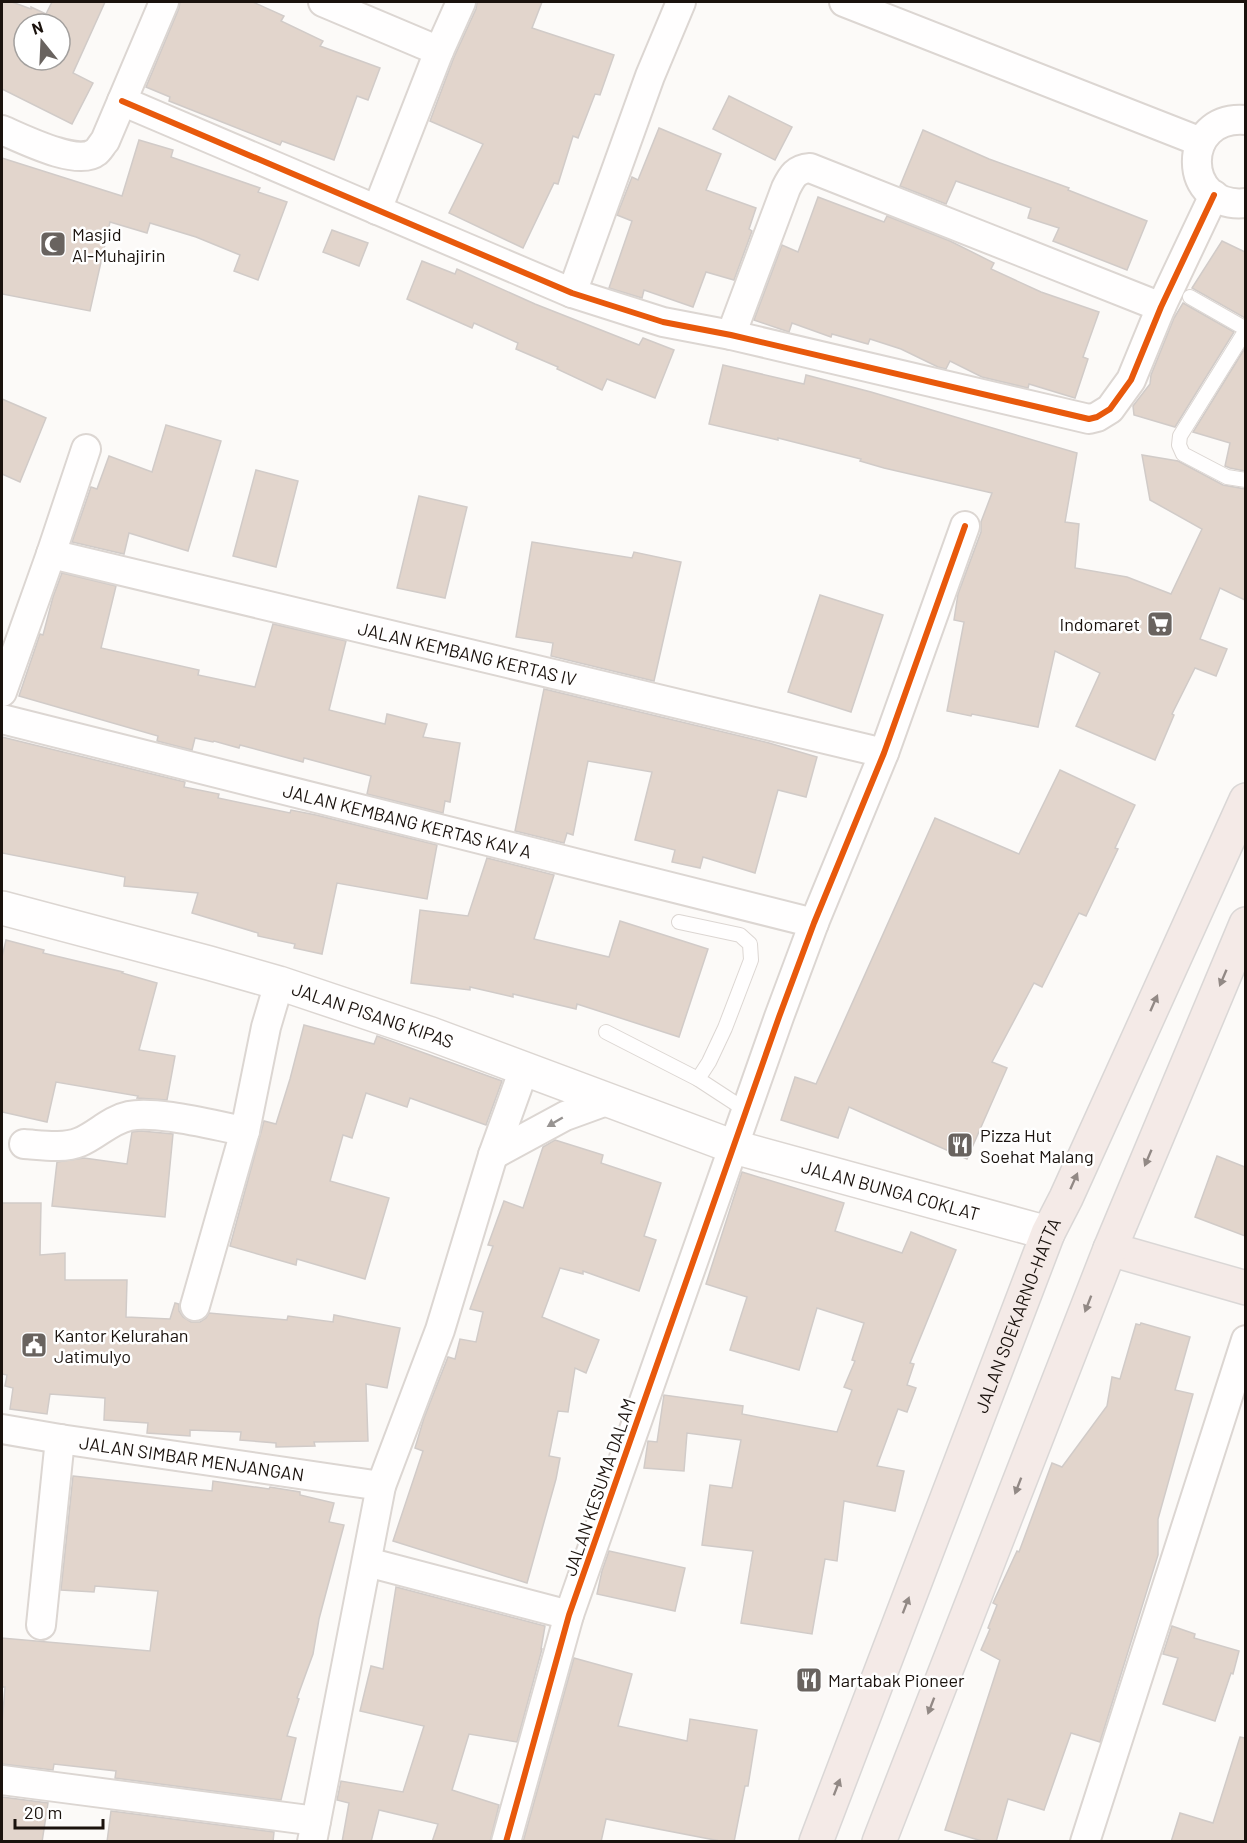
<svg xmlns="http://www.w3.org/2000/svg" width="1247" height="1843" viewBox="0 0 1247 1843" font-family="Barlow,sans-serif">
	<style>
		.building { fill: #e2d5cc; stroke: #d1cbc8; stroke-width: 1.5; fill-rule: evenodd }
		.lines { fill: none; stroke-linecap: round; stroke-linejoin: round }
		.service-casing { stroke: #dcd6d2; stroke-width: 16 }
		.minor-casing { stroke: #dcd6d2; stroke-width: 32 }
		.tertiary-casing { stroke: #dcd6d2; stroke-width: 36 }
		.primary-casing { stroke: #dad7d6; stroke-width: 36 }
		.service { stroke: #fffefe; stroke-width: 14 }
		.minor { stroke: #fffefe; stroke-width: 28 }
		.tertiary { stroke: #fffefe; stroke-width: 33 }
		.primary { stroke: #f4eae7; stroke-width: 33 }
		.cycleway-casing { stroke: #fff; stroke-width: 10 }
		.cycleway { stroke: #e8590c; stroke-width: 6 }
		.oneway { fill: #928985 }
		.oneway2 { fill: #989492 }
		.labels { text-anchor: middle; dominant-baseline: central; stroke-width: 5; stroke-linejoin: round; paint-order: stroke }
		.poi-label { font-size: 18px; fill: #1a120d; stroke: #fff; text-anchor: start }
		.street-label { font-size: 18px; fill: #1a120d; stroke: #fff }
	</style>
	<rect width="100%" height="100%" fill="#fcfaf8"/>
	<g class="building">
		<path d="M2,2H12L31,9V7L46,14L52,2H105L73,73L93,83L72,124L2,89ZM24,24H60V60H24Z"/>
		<polygon points="180,2 253,2 284,16 281,21 323,41 320,46 380,68 368,100 357,96 334,160 282,141 280,145 222,122 169,101 170,97 146,87 179,8"/>
		<polygon points="477,2 542,2 532,28 614,55 600,95 595,94 578,138 573,136 558,184 554,183 523,248 449,213 483,144 430,121 454,57 476,9"/>
		<polygon points="729,96 792,127 775,160 713,129"/>
		<polygon points="659,128 721,154 706,190 756,208 749,229 752,231 734,280 706,272 693,307 644,290 642,298 609,288 632,221 617,215 632,177 638,180"/>
		<polygon points="923,130 989,159 1069,188 1068,190 1147,221 1127,270 1053,241 1059,228 1028,218 1031,208 956,181 946,204 900,186"/>
		<polygon points="139,140 173,150 171,157 260,188 258,192 287,202 258,280 234,271 240,255 196,237 150,223 147,233 110,222 90,311 2,294 2,158 122,196"/>
		<polygon points="818,197 884,222 887,216 950,241 994,263 991,269 1041,292 1099,312 1083,357 1088,359 1075,398 1029,384 1028,388 982,377 950,361 946,369 938,367 901,349 870,339 868,344 832,334 831,337 792,323 789,332 754,320 782,245 798,252"/>
		<polygon points="332,230 368,243 359,266 323,252"/>
		<polygon points="1222,241 1245,252 1245,318 1192,288"/>
		<polygon points="422,261 455,274 457,269 535,304 639,345 643,338 674,350 655,398 607,379 602,390 557,369 558,367 516,349 518,343 474,323 472,328 407,299"/>
		<polygon points="1183,303 1234,332 1175,427 1134,415 1133,406 1150,384 1151,375 1174,318"/>
		<polygon points="1245,348 1245,471 1230,468 1225,466 1230,443 1193,432"/>
		<polygon points="723,365 804,384 806,375 871,392 1077,453 1065,522 1079,524 1075,568 1127,577 1171,594 1202,529 1150,500 1142,455 1178,461 1223,485 1245,489 1245,600 1220,588 1200,639 1227,649 1216,676 1195,668 1172,714 1174,715 1155,760 1076,726 1100,673 1055,651 1038,727 972,714 971,716 947,711 964,622 954,620 958,594 981,532 981,522 992,493 884,468 860,461 861,459 778,438 778,440 709,424"/>
		<polygon points="2,399 46,418 20,482 2,474"/>
		<polygon points="166,425 221,441 188,551 129,533 124,554 72,542 91,487 97,489 109,456 152,472"/>
		<polygon points="256,470 298,481 276,567 233,556"/>
		<polygon points="419,496 467,507 445,598 397,588"/>
		<polygon points="532,542 632,558 634,552 681,562 654,681 551,656 553,643 516,637"/>
		<polygon points="62,573 116,586 101,648 199,670 198,675 255,687 273,624 346,641 329,710 385,724 387,714 427,724 423,737 460,743 450,802 445,801 443,813 367,794 371,776 304,758 303,762 240,745 239,748 214,741 213,742 195,738 192,750 157,741 158,736 19,696 40,634 43,635 53,597"/>
		<polygon points="820,595 883,615 851,712 788,692"/>
		<polygon points="544,689 769,743 817,757 806,797 778,790 755,873 703,857 700,868 672,862 675,850 635,840 652,772 588,761 573,835 567,833 564,843 515,831"/>
		<polygon points="2,737 185,782 184,787 219,794 218,798 290,813 291,810 316,815 437,845 427,899 337,883 322,954 294,948 295,944 258,936 258,933 192,913 198,893 124,886 125,877 2,853"/>
		<polygon points="1060,770 1135,805 1115,848 1118,849 1086,916 1079,913 1042,987 1034,983 992,1062 1007,1068 967,1159 849,1107 838,1138 781,1120 795,1077 816,1084 935,818 1019,854"/>
		<polygon points="487,858 554,875 534,939 609,957 620,921 708,949 679,1037 577,1004 576,1009 513,994 513,997 470,987 470,990 411,983 420,910 468,916"/>
		<polygon points="6,940 44,950 43,953 123,972 122,973 157,983 139,1050 175,1056 167,1100 137,1098 138,1096 56,1082 47,1122 2,1112 2,957"/>
		<polygon points="304,1025 374,1044 377,1036 502,1081 486,1125 410,1098 407,1107 366,1093 352,1138 343,1135 330,1181 389,1198 365,1279 297,1259 296,1265 230,1246 264,1121 276,1124 290,1079"/>
		<polygon points="141,1131 173,1134 165,1217 52,1206 57,1162 84,1158 127,1164 132,1132"/>
		<polygon points="555,1140 603,1155 601,1163 661,1183 644,1236 656,1240 639,1291 583,1271 583,1274 560,1268 542,1317 599,1340 586,1373 575,1368 568,1412 558,1411 549,1456 560,1458 556,1479 527,1583 393,1541 423,1451 415,1448 424,1418 448,1357 455,1359 460,1339 476,1342 483,1312 470,1309 493,1246 488,1245 504,1201 523,1208 543,1147"/>
		<polygon points="1217,1156 1245,1167 1245,1236 1195,1217"/>
		<polygon points="742,1172 844,1203 835,1231 902,1253 911,1232 956,1250 910,1363 914,1364 907,1385 916,1388 907,1412 898,1409 877,1466 904,1471 895,1511 844,1501 837,1561 825,1559 812,1634 741,1623 753,1551 702,1545 710,1485 732,1488 741,1440 687,1433 684,1471 644,1468 648,1441 657,1442 664,1395 743,1406 742,1414 837,1432 852,1390 844,1387 855,1361 852,1360 864,1323 817,1308 799,1370 730,1350 747,1297 706,1284"/>
		<polygon points="2,1203 41,1203 40,1255 65,1253 65,1280 127,1280 126,1317 170,1319 175,1303 179,1304 179,1311 183,1317 191,1322 200,1322 206,1318 209,1313 287,1320 288,1316 333,1322 334,1315 400,1328 387,1388 366,1384 368,1441 314,1442 315,1446 276,1447 276,1443 240,1440 241,1432 190,1430 190,1436 147,1433 148,1423 104,1420 105,1398 50,1394 47,1414 10,1409 13,1388 5,1386 7,1375 2,1374"/>
		<polygon points="1141,1323 1190,1337 1175,1390 1193,1394 1158,1519 1158,1555 1100,1742 1071,1733 1044,1810 1008,1799 996,1842 985,1842 945,1830 1000,1660 981,1650 990,1629 988,1628 997,1605 993,1603 1017,1551 1019,1552 1052,1463 1062,1467 1107,1406 1112,1377 1120,1379 1136,1324 1140,1325"/>
		<polygon points="73,1476 212,1491 213,1481 269,1489 270,1487 300,1492 300,1495 334,1503 329,1522 344,1525 319,1619 313,1654 297,1698 299,1699 287,1736 296,1738 281,1800 115,1778 116,1771 54,1764 53,1770 2,1764 2,1724 5,1687 2,1687 2,1638 150,1651 158,1591 95,1586 94,1592 61,1590"/>
		<polygon points="609,1551 685,1568 675,1611 597,1594 602,1571"/>
		<polygon points="396,1587 545,1626 541,1649 542,1649 517,1742 469,1734 452,1790 499,1805 490,1842 432,1842 438,1824 379,1810 371,1842 342,1842 349,1803 337,1800 341,1781 403,1792 424,1726 360,1711 371,1666 383,1669"/>
		<polygon points="1172,1626 1195,1634 1194,1638 1239,1651 1233,1674 1231,1673 1215,1721 1163,1704 1178,1658 1163,1654"/>
		<polygon points="574,1658 632,1674 618,1726 687,1741 690,1719 757,1730 748,1786 745,1786 734,1842 725,1842 606,1819 601,1842 523,1842"/>
		<polygon points="1240,1737 1245,1738 1245,1842 1171,1842 1180,1813 1213,1823"/>
		<polygon points="2,1797 48,1803 42,1842 2,1842"/>
		<polygon points="111,1811 274,1832 273,1842 107,1842"/>
	</g>
	<g class="lines">
		<defs>
			<g id="service">
				<polyline points="1190,297 1246,329"/>
				<polyline points="1246,330 1180,436 1179,445 1183,454 1227,477 1246,480"/>
				<polyline points="679,922 740,935 750,944 751,960 725,1028 709,1062 698,1079 747,1111"/>
				<polyline points="606,1032 698,1079"/>
			</g>
			<g id="minor">
				<polyline points="323,2 439,51"/>
				<polyline points="844,2 1201,142"/>
				<polyline points="122,101 572,293 663,322 731,335 1089,419 1097,417 1110,409 1131,380 1161,307 1214,195"/>
				<path d="M1246,120C1180,114 1181,210 1246,203"/>
				<path d="M2,130C21,138 78,167 96,152C99,150 102,144 105,141L164,2"/>
				<polyline points="377,210 439,51 461,2"/>
				<polyline points="572,293 650,76 681,2"/>
				<path d="M731,335L786,188C792,176 796,169 810,168L1161,307"/>
				<path id="s1" d="M51,554L884,753"/>
				<polyline points="2,692 51,554 86,449"/>
				<path id="s2" d="M2,719L814,923"/>
				<path d="M24,1144C41,1145 63,1149 80,1142C97,1135 110,1120 129,1116C156,1110 216,1126 245,1131"/>
				<polyline points="493,1155 565,1116 609,1100"/>
				<polyline points="195,1306 245,1131 266,1027 279,983"/>
				<path id="s3" d="M2,1429L60,1439L381,1486"/>
				<polyline points="367,1562 569,1615"/>
				<polyline points="41,1625 60,1439"/>
				<polyline points="2,1780 316,1821"/>
				<polyline points="312,1842 381,1486 440,1330 493,1155 524,1069"/>
				<polyline points="506,1842 569,1615 779,1017 814,923 884,753 965,526"/>
				<polyline points="1085,1842 1246,1340"/>
			</g>
			<g id="tertiary">
				<path id="s4" d="M2,908L209,963L279,983L431,1034L734,1147L1048,1233"/>
			</g>
			<g id="primary">
				<polyline points="1110,1249 1246,1288"/>
				<path id="s5" d="M816,1842L1048,1233L1066,1198L1246,800"/>
				<polyline points="879,1842 1110,1249 1246,924"/>
			</g>
		</defs>
		<use href="#service" class="service-casing"/>
		<use href="#minor" class="minor-casing"/>
		<use href="#tertiary" class="tertiary-casing"/>
		<use href="#primary" class="primary-casing"/>
		<use href="#service" class="service"/>
		<use href="#minor" class="minor"/>
		<use href="#tertiary" class="tertiary"/>
		<use href="#primary" class="primary"/>
		<defs>
			<g id="cycleway">
				<polyline points="122,101 572,293 663,322 731,335 1089,419 1097,417 1110,409 1131,380 1161,307 1214,195"/>
				<polyline points="506,1842 569,1615 779,1017 814,923 884,753 965,526"/>
			</g>
		</defs>
		<use href="#cycleway" class="cycleway-casing"/>
		<use href="#cycleway" class="cycleway"/>
	</g>
	<defs><path id="oneway-solid" d="M-6-.8H1V-3.2L6.5 0L1 3.2V.8H-6Z" transform="scale(1.5)"/></defs>
	<g class="oneway">
		<use href="#oneway-solid" transform="translate(1223 978) rotate(113)"/>
		<use href="#oneway-solid" transform="translate(1154 1003) rotate(-66)"/>
		<use href="#oneway-solid" transform="translate(1148 1158) rotate(113)"/>
		<use href="#oneway-solid" transform="translate(1074 1181) rotate(-66)"/>
		<use href="#oneway-solid" transform="translate(1088 1304) rotate(111)"/>
		<use href="#oneway-solid" transform="translate(1018 1486) rotate(111)"/>
		<use href="#oneway-solid" transform="translate(906 1605) rotate(-69)"/>
		<use href="#oneway-solid" transform="translate(931 1706) rotate(111)"/>
		<use href="#oneway-solid" transform="translate(837 1787) rotate(-69)"/>
	</g>
	<use class="oneway2" href="#oneway-solid" transform="translate(555 1122) rotate(150)"/>
	<defs>
		<symbol id="mosque-square" viewBox="-11 -11 22 22"><rect x="-9" y="-9" width="18" height="18" rx="4" fill="#69635f" stroke="#fff"/><path d="M3.5-4.9A6 6 0 1 0 3.5 4.9A5 5 0 1 1 3.5-4.9Z" fill="#fff"/></symbol>
		<symbol id="supermarket-square" viewBox="-11 -11 22 22"><rect x="-9" y="-9" width="18" height="18" rx="4" fill="#69635f" stroke="#fff"/><path d="M-6-5.5h2.5l.6 2H6L4.5 2H-2.5L-4.4-4H-6ZM-1.5 3.2a1.3 1.3 0 1 0 .1 0ZM3 3.2a1.3 1.3 0 1 0 .1 0Z" fill="#fff"/></symbol>
		<symbol id="restaurant-square" viewBox="-11 -11 22 22"><rect x="-9" y="-9" width="18" height="18" rx="4" fill="#69635f" stroke="#fff"/><path d="M-5-6h1v4h1v-4h1v4h1v-4h1v5L-1.5 .5V6h-2V.5L-5-1ZM5-6V6H3V1.5H1.5Q1.5-4 5-6Z" fill="#fff"/></symbol>
		<symbol id="civic-square" viewBox="-11 -11 22 22"><rect x="-9" y="-9" width="18" height="18" rx="4" fill="#69635f" stroke="#fff"/><path d="M-.6-6.5H3V-4.5H.6V-3L4-1V1h2V6H-6V1h2V-1L-.6-3ZM-1.2 2.5V6h2.4V2.5Z" fill="#fff"/></symbol>
	</defs>
	<g fill-rule="evenodd">
		<use href="#mosque-square" x="38" y="229" width="30" height="30"/>
		<use href="#supermarket-square" x="1145" y="609" width="30" height="30"/>
		<use href="#restaurant-square" x="945" y="1130" width="30" height="30"/>
		<use href="#civic-square" x="19" y="1330" width="30" height="30"/>
		<use href="#restaurant-square" x="794" y="1665" width="30" height="30"/>
	</g>
	<g class="labels">
		<g class="poi-label">
			<text x="72" y="234">Masjid<tspan x="72" dy="21">Al-Muhajirin</tspan></text>
			<text x="1140" y="624" text-anchor="end">Indomaret</text>
			<text x="980" y="1135">Pizza Hut<tspan x="980" dy="21">Soehat Malang</tspan></text>
			<text x="54" y="1335">Kantor Kelurahan<tspan x="54" dy="21">Jatimulyo</tspan></text>
			<text x="828" y="1680">Martabak Pioneer</text>
		</g>
		<g class="street-label">
			<text stroke="none"><textPath href="#s1" startOffset="428">JALAN KEMBANG KERTAS IV</textPath></text>
			<text stroke="none"><textPath href="#s2" startOffset="418">JALAN KEMBANG KERTAS KAV A</textPath></text>
			<text stroke="none"><textPath href="#s4" startOffset="386">JALAN PISANG KIPAS</textPath></text>
			<text stroke="none"><textPath href="#s4" startOffset="933">JALAN BUNGA COKLAT</textPath></text>
			<text stroke="none"><textPath href="#s5" startOffset="564">JALAN SOEKARNO-HATTA</textPath></text>
			<text stroke="none"><textPath href="#s3" startOffset="192">JALAN SIMBAR MENJANGAN</textPath></text>
			<text transform="translate(599 1487) rotate(-71)">JALAN KESUMA DALAM</text>
		</g>
	</g>
	<rect width="1247" height="1843" fill="none" stroke="#1a120d" stroke-width="6"/>
	<g transform="translate(42 42) rotate(342)"><circle r="28" fill="#ffffff" stroke="#a3a09e" stroke-width="1.5"/>
	<path d="M0-4.5L10 22L0 15L-10 22Z" fill="#69635f"/>
	<text y="-9" font-size="16" font-weight="bold" text-anchor="middle" fill="#1a120d">N</text>
	</g>
	<path d="M15 1819v9h88v-9" fill="none" stroke="#1a120d" stroke-width="3"/>
	<text x="24" y="1819" font-size="18" fill="#1a120d" stroke="#ffffff" stroke-width="4.5" paint-order="stroke">20 m</text>
</svg>
